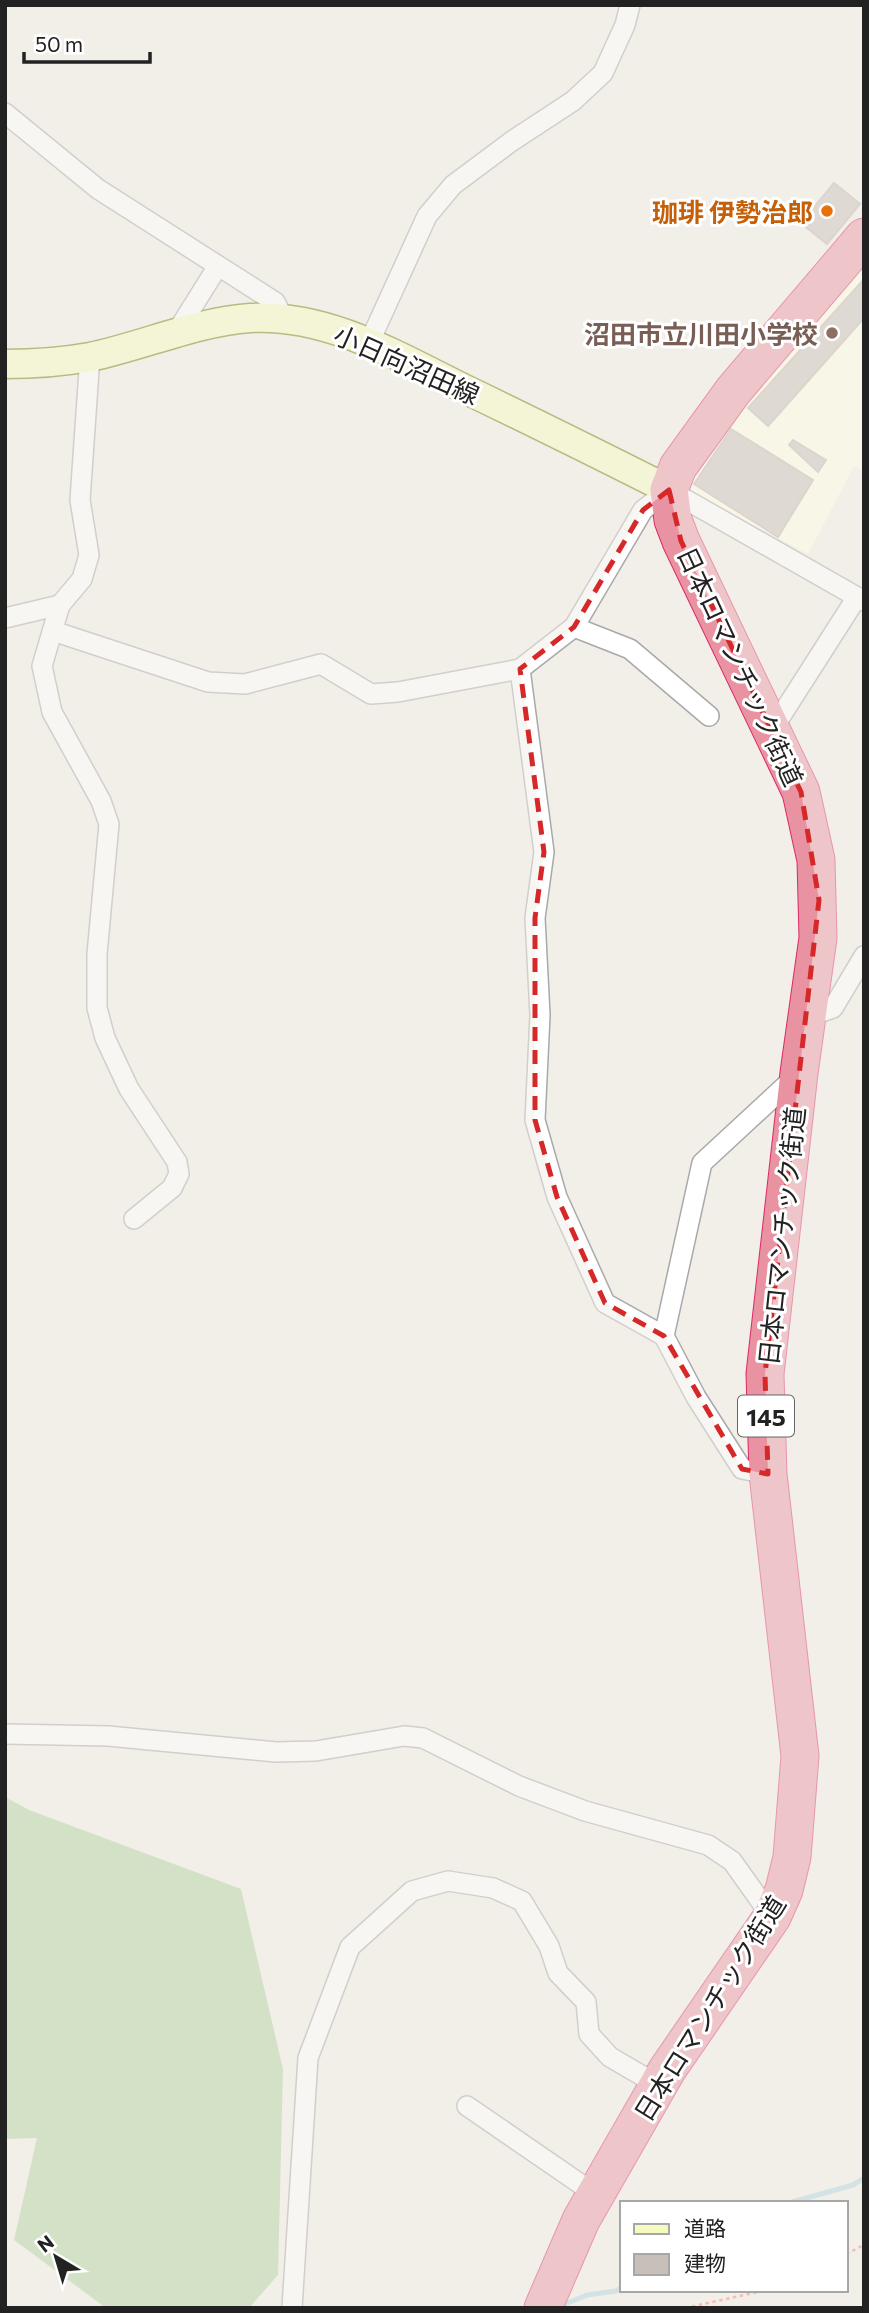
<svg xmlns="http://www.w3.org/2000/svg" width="869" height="2313" viewBox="0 0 869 2313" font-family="Commissioner,'Noto Sans JP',sans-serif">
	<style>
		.education { fill: #ffffe5 }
		.forest { fill: #add19e }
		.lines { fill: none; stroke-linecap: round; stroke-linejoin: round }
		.stream { stroke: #aad3df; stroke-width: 5 }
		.building { fill: #c7bfb8; stroke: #c4b6ab; stroke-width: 2 }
		.street-casing { stroke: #a9a9a9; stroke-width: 22 }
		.secondary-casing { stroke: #707d05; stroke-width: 31 }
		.highway-casing { stroke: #dc2a67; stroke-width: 39 }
		.path { stroke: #fa8072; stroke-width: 2.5; stroke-dasharray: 3.5 3.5; stroke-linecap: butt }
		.street { stroke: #fff; stroke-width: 19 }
		.secondary { stroke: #f7fabf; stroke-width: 28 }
		.highway { stroke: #e892a2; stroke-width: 37 }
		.marked { fill: none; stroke: #d62828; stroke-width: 5; stroke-dasharray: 14 9; stroke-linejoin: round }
		.food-dot { fill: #e8710a; stroke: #fff; stroke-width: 2.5 }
		.education-dot { fill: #8d6e63; stroke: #fff; stroke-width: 2.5 }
		.labels { text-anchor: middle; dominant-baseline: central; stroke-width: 6; stroke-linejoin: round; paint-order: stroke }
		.shield { fill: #fff; stroke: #646464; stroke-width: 2 }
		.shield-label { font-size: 24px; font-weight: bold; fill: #222 }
		.food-label { font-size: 26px; font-weight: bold; fill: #c56008; stroke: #fff; text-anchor: end }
		.education-label { font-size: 26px; font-weight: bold; fill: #785e54; stroke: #fff; text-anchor: end }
		.street-label { font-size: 26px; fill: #222; stroke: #fff }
	</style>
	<rect width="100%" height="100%" fill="#f2efe9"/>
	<polygon class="education" points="864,257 864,471 854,466 808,554 693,493 687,476"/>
	<polygon class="forest" points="5,1797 29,1810 241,1889 283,2069 278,2275 249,2308 106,2308 14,2240 37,2138 5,2139"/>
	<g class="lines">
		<g class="stream">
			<polyline points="789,2203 853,2185 864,2178"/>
			<polyline points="560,2306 587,2295 616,2291 622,2287"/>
		</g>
	</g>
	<g class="building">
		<polygon points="834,183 860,204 827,244 801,223"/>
		<polygon points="864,279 864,318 768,426 748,408"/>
		<polygon points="731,429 813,480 778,537 694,484"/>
		<polygon points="793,440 826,460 818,472 789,445"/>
	</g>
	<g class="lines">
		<defs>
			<g id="street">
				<polyline points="5,113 98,189 275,302 284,319"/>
				<polyline points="176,333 218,266"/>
				<polyline points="369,343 427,216 453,185 512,141 573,101 603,73 625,25 630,5"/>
				<polyline points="90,356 80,500 89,555 82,579 60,605 42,666 52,712 101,801 109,824 97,954 97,1008 105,1038 129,1089 177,1162 179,1174 172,1188 134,1219"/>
				<polyline points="5,618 60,605"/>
				<polyline points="574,627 630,649 709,716"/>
				<polyline points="53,631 208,682 245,684 321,664 371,694 398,692 520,669"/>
				<polyline points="772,730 857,597"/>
				<polyline points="807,1017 833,1008 864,956"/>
				<polyline points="664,1336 702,1163 796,1076"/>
				<polyline points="768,1474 742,1469 696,1397 664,1336 605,1303 557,1197 535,1120 540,1015 535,918 544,852 520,669 574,627 643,510 669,490 864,601"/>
				<polyline points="5,1734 108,1736 276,1752 316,1751 404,1736 423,1738 519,1786 585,1811 708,1845 732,1861 772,1917"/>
				<polyline points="467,2106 595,2194"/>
				<polyline points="292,2308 308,2058 350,1947 412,1891 448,1881 493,1888 522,1901 549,1946 558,1973 586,2002 589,2034 610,2057 658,2085"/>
			</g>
			<path id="secondary" d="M5,364C33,364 62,362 90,357C143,346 195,322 250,318C330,313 404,360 473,393C539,425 604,457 669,490"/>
			<polyline id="highway" points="543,2308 581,2220 667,2070 772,1917 784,1890 792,1857 800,1756 768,1474 765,1374 799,1073 818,938 816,860 801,792 681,541 673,520 669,490 678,467 733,391 864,237"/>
		</defs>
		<use href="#street" class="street-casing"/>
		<use href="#secondary" class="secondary-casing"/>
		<use href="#highway" class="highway-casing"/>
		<g class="path">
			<polyline points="846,2254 864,2245"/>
			<polyline points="685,2308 767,2290"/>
		</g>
		<use href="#street" class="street"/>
		<use href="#secondary" class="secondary"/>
		<use href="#highway" class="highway"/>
	</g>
	<path d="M0 0H869V2313H0ZM669,490L681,541L801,792L819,900L765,1374L768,1474L742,1469L664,1336L605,1303L557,1197L535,1120V918L544,852L520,669L574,627L643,510Z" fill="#f2efe9" fill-opacity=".55" fill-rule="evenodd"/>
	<path class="marked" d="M669,490L681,541L801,792L819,900L765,1374L768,1474L742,1469L664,1336L605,1303L557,1197L535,1120V918L544,852L520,669L574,627L643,510Z"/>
	<circle class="food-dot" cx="827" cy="211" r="7"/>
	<circle class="education-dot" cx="832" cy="333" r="7"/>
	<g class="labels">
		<rect class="shield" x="738" y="1395.5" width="56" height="41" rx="5"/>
		<g class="shield-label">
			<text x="766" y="1416">145</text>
		</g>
		<g class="food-label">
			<text x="813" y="211">珈琲 伊勢治郎</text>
		</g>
		<g class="education-label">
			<text x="818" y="333">沼田市立川田小学校</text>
		</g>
		<g class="street-label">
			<text transform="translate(407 364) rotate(24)">小日向沼田線</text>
			<text transform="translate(741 666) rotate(65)">日本ロマンチック街道</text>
			<text transform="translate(781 1236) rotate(-84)">日本ロマンチック街道</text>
			<text transform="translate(709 2008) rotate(-58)">日本ロマンチック街道</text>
		</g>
	</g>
	<rect width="869" height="2313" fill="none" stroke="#222222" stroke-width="14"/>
	<rect x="620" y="2201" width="228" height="91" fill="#ffffff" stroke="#a7a7a7" stroke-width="2"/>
	<rect x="634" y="2224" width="35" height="10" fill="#f7fabf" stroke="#a7a7a7" stroke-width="2"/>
	<text x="684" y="2236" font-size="21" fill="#222222">道路</text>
	<rect x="634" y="2254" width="35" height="21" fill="#c7bfb8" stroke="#a7a7a7" stroke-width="2"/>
	<text x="684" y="2271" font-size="21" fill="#222222">建物</text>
	<g transform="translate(56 2257) rotate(322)" stroke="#ffffff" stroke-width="5" paint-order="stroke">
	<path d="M0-5L12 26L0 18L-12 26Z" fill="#222222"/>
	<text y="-10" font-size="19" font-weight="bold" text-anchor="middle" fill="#222222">N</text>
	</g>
	<path d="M24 52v10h126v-10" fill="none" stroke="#222222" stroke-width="3.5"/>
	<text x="35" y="52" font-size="21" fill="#222222" stroke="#ffffff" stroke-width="5" paint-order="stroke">50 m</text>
</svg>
